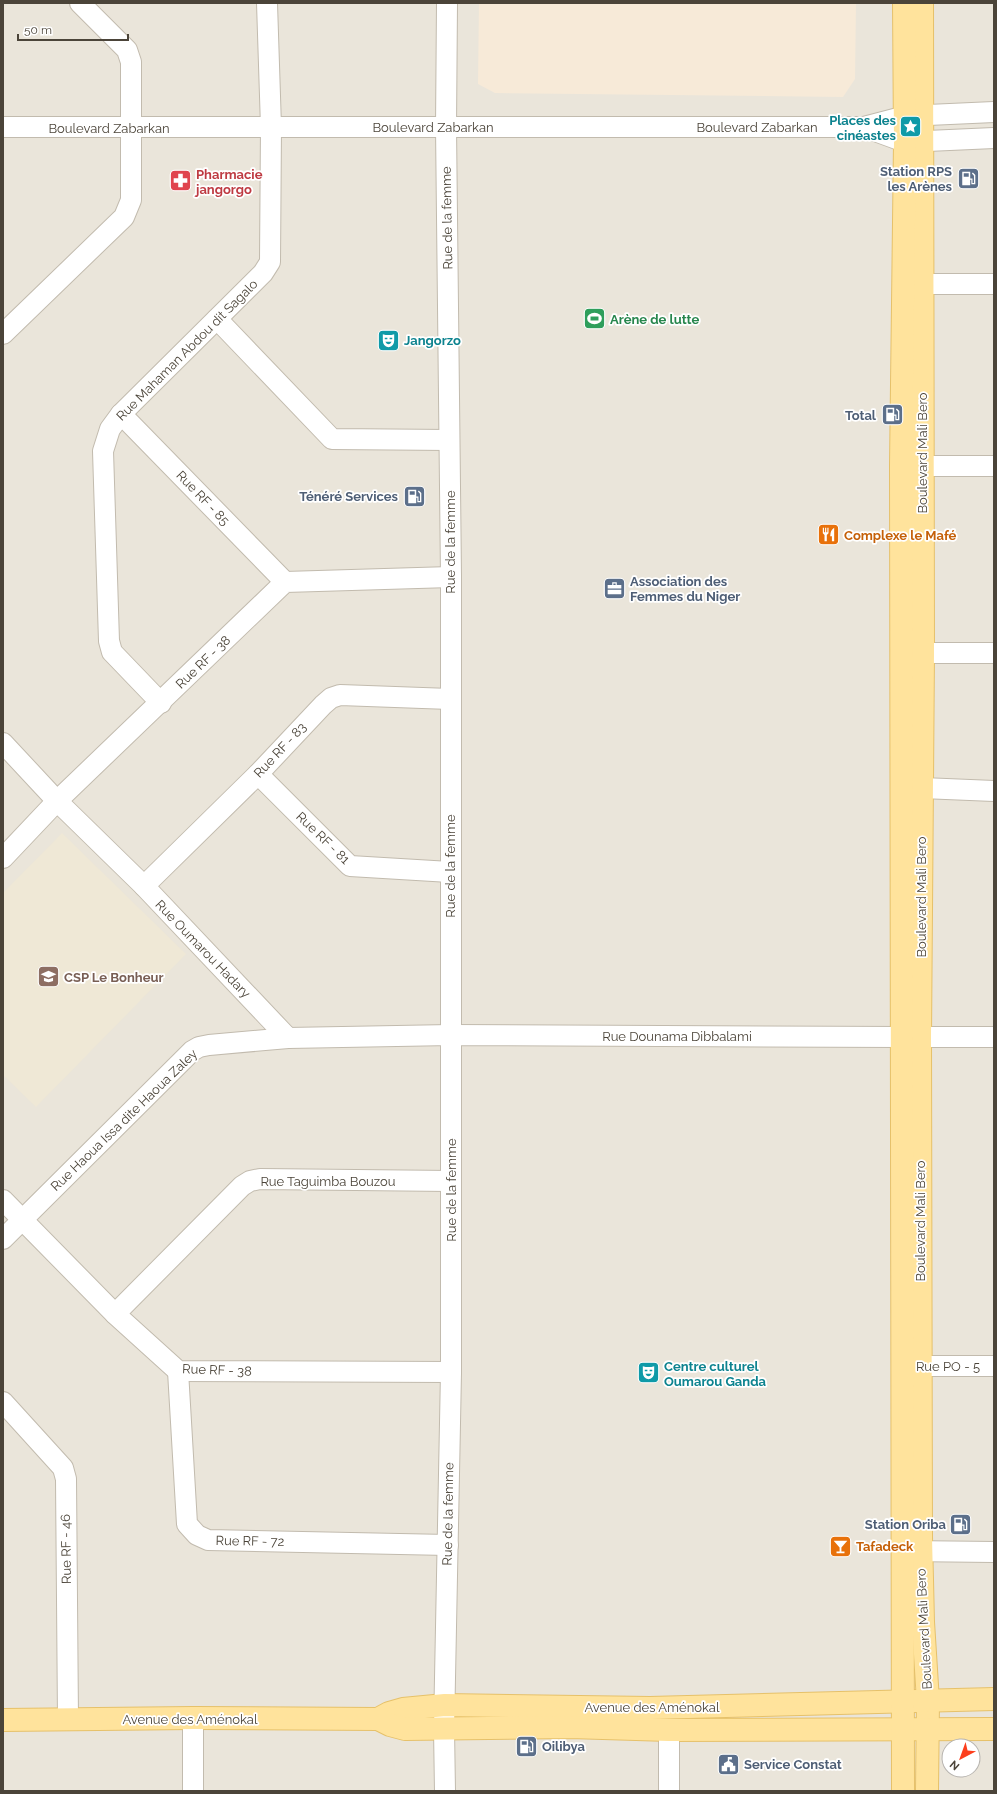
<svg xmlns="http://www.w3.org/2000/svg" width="997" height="1794" viewBox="0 0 997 1794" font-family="Raleway,sans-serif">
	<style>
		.residential { fill: #eae5da; fill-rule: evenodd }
		.commercial { fill: #f7ead8 }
		.education { fill: #efe8d6 }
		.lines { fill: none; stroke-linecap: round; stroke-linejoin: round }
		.minor-casing { stroke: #c2bbae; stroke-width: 22 }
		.major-casing { stroke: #e6c16a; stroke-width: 24 }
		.minor { stroke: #fff; stroke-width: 20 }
		.major { stroke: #ffe39c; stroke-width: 22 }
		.labels { text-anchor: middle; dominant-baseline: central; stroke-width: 3.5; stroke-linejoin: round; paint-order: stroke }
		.culture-label { font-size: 13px; font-weight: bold; fill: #0d838f; stroke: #fff; text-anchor: start }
		.street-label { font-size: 13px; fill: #4b4439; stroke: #fff }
		.service-label { font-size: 13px; font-weight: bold; fill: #4e5e75; stroke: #fff; text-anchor: end }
		.health-label { font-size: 13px; font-weight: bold; fill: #be3a42; stroke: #fff; text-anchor: start }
		.leisure-label { font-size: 13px; font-weight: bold; fill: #27864d; stroke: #fff; text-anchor: start }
		.food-label { font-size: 13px; font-weight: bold; fill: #c56008; stroke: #fff; text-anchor: start }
		.education-label { font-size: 13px; font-weight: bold; fill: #785e54; stroke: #fff; text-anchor: start }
	</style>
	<rect width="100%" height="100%" fill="#f6f3ec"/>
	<path class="residential" d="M3,3H994V1791H3ZM949,1746H973V1770H949Z"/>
	<polygon class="commercial" points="479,3 856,3 855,79 843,97 495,93 478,84"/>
	<polygon class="education" points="62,833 186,954 36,1107 3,1075 3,893"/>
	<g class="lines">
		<defs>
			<g id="minor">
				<polyline points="3,127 864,127 906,116 994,112"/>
				<polyline points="864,127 905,142 994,138"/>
				<polyline points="921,284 994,284"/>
				<polyline points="217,319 332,439 449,440"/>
				<polyline points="3,334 124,217 131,200 131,62 127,50 80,3"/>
				<polyline points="121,414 285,582"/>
				<polyline points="906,466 994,466"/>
				<polyline points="923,653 994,653"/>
				<polyline points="161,703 112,652 109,641 103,451 110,429 121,414 263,273 270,262 271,127 267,3"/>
				<polyline points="3,743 57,801 144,886 288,1038 451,1035 903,1037"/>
				<polyline points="258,774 350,866 450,872"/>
				<polyline points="922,788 994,791"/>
				<polyline points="3,858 57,801 285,582 451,577"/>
				<polyline points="144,886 258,774 323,705 331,698 340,695 450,699"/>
				<polyline points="920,1037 994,1037"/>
				<polyline points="3,1200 115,1314 178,1371 451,1372"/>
				<polyline points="3,1239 192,1051 199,1047 209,1045 288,1038"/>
				<polyline points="115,1314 242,1186 250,1181 260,1179 451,1181"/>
				<polyline points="904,1366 994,1366"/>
				<polyline points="178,1371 187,1524 197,1535 208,1540 448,1545"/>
				<polyline points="3,1402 63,1468 66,1479 68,1720"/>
				<polyline points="906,1551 994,1552"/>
				<polyline points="669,1730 669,1791"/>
				<polyline points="193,1791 193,1718"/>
				<polyline points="445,1791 444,1729 451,1372 451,577 446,127 447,3"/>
			</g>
			<g id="major">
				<polyline points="922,3 923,653 920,1037 921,1537 923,1622 928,1701 927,1791"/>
				<polyline points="378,1719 389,1713 403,1709 445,1705 650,1708 994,1699"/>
				<polyline points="3,1720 193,1718 378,1719 390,1725 405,1729 570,1727 669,1730 994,1729"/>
				<polyline points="903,1791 901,466 905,142 904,3"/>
			</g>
		</defs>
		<use href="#minor" class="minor-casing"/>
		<use href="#major" class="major-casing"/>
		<use href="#minor" class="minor"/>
		<use href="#major" class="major"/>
	</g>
	<defs>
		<symbol id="sight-square" viewBox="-11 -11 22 22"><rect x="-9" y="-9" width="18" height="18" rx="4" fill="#0f9aa8" stroke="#fff"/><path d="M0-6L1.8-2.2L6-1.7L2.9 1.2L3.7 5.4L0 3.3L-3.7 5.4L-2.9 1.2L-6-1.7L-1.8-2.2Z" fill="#fff"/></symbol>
		<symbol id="fuel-square" viewBox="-11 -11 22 22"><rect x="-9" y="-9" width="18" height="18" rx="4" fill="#5c6f8a" stroke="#fff"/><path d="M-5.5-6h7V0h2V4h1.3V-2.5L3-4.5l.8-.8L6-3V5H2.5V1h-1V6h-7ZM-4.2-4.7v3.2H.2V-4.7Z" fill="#fff"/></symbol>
		<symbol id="pharmacy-square" viewBox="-11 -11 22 22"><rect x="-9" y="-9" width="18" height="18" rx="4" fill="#e0444e" stroke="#fff"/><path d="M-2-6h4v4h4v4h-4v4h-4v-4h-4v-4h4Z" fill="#fff"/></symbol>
		<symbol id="stadium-square" viewBox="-11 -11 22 22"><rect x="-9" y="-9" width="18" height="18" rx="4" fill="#2e9e5b" stroke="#fff"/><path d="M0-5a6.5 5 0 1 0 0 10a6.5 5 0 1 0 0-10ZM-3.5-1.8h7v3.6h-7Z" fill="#fff"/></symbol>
		<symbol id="theatre-square" viewBox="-11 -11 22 22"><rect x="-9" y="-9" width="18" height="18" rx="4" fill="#0f9aa8" stroke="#fff"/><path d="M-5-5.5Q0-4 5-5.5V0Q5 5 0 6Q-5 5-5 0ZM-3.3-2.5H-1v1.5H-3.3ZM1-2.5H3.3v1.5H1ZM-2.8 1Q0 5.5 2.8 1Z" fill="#fff"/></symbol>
		<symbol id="restaurant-square" viewBox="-11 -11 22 22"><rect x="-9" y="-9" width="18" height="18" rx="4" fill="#e8710a" stroke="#fff"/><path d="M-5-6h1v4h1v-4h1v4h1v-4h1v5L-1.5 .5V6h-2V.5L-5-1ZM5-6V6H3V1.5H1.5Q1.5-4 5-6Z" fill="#fff"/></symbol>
		<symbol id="office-square" viewBox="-11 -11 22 22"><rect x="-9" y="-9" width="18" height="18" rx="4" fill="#5c6f8a" stroke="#fff"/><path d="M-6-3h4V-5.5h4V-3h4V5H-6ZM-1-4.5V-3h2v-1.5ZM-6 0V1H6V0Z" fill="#fff"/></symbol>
		<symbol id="school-square" viewBox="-11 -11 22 22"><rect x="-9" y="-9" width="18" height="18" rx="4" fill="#8d6e63" stroke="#fff"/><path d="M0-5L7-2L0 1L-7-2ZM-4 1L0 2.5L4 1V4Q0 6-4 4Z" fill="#fff"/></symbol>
		<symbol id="bar-square" viewBox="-11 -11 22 22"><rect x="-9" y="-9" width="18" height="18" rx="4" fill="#e8710a" stroke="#fff"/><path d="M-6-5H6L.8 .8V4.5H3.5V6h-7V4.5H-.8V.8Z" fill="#fff"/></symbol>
		<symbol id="civic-square" viewBox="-11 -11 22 22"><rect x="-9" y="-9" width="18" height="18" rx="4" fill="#5c6f8a" stroke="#fff"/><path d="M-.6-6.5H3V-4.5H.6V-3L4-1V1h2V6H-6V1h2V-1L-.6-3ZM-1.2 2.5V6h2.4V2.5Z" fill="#fff"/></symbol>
	</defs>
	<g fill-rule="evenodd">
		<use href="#sight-square" x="898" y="114" width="25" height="25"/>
		<use href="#fuel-square" x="956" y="166" width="25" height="25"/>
		<use href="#pharmacy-square" x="168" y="168" width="25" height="25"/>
		<use href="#stadium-square" x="582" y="306" width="25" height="25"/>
		<use href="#theatre-square" x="376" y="328" width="25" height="25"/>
		<use href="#fuel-square" x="880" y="402" width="25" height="25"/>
		<use href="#fuel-square" x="402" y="484" width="25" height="25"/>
		<use href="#restaurant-square" x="816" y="522" width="25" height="25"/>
		<use href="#office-square" x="602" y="576" width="25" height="25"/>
		<use href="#school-square" x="36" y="964" width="25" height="25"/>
		<use href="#theatre-square" x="636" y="1360" width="25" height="25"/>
		<use href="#fuel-square" x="948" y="1512" width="25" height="25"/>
		<use href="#bar-square" x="828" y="1534" width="25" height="25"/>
		<use href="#fuel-square" x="514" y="1734" width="25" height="25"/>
		<use href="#civic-square" x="716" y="1752" width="25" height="25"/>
	</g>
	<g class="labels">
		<g class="culture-label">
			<text x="896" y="120" text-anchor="end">Places des<tspan x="896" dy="15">cinéastes</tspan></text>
			<text x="404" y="340">Jangorzo</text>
			<text x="664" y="1366">Centre culturel<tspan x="664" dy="15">Oumarou Ganda</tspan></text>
		</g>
		<g class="street-label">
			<text x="433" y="127">Boulevard Zabarkan</text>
			<text x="757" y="127">Boulevard Zabarkan</text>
			<text x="109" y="128">Boulevard Zabarkan</text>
			<text transform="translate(447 218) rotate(-91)">Rue de la femme</text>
			<text transform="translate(187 350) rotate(-45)">Rue Mahaman Abdou dit Sagalo</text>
			<text transform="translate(922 453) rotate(-90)">Boulevard Mali Bero</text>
			<text transform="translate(203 498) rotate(46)">Rue RF - 85</text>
			<text transform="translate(450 542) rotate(-90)">Rue de la femme</text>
			<text transform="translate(203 662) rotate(-44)">Rue RF - 38</text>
			<text transform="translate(280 750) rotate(-47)">Rue RF - 83</text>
			<text transform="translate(323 838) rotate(44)">Rue RF - 81</text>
			<text transform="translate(450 866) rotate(-90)">Rue de la femme</text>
			<text transform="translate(921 897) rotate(-90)">Boulevard Mali Bero</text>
			<text transform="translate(203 949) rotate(46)">Rue Oumarou Hadary</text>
			<text x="677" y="1036">Rue Dounama Dibbalami</text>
			<text transform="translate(124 1120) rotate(-44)">Rue Haoua Issa dite Haoua Zaley</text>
			<text x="328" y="1181">Rue Taguimba Bouzou</text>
			<text transform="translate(451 1190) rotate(-90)">Rue de la femme</text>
			<text transform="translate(920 1221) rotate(-90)">Boulevard Mali Bero</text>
			<text x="948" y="1366">Rue PO - 5</text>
			<text transform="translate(217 1370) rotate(2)">Rue RF - 38</text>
			<text transform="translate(448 1514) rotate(-89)">Rue de la femme</text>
			<text transform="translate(250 1541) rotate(1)">Rue RF - 72</text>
			<text transform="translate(66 1549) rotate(-91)">Rue RF - 46</text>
			<text transform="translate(924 1629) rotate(-93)">Boulevard Mali Bero</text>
			<text x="652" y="1707">Avenue des Aménokal</text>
			<text x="190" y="1719">Avenue des Aménokal</text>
		</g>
		<g class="service-label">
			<text x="952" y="171">Station RPS<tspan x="952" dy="15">les Arènes</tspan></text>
			<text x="876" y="415">Total</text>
			<text x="398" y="496">Ténéré Services</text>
			<text x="630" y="581" text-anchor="start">Association des<tspan x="630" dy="15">Femmes du Niger</tspan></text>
			<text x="946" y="1524">Station Oriba</text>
			<text x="542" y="1746" text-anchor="start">Oilibya</text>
			<text x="744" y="1764" text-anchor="start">Service Constat</text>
		</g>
		<g class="health-label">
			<text x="196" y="174">Pharmacie<tspan x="196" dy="15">jangorgo</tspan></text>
		</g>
		<g class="leisure-label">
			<text x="610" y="319">Arène de lutte</text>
		</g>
		<g class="food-label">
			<text x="844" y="535">Complexe le Mafé</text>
			<text x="856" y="1546">Tafadeck</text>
		</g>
		<g class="education-label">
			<text x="64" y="977">CSP Le Bonheur</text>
		</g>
	</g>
	<rect width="997" height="1794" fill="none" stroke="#4b4439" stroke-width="8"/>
	<g transform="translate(961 1758) rotate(221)"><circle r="19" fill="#ffffff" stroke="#b7b4b0"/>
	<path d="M0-3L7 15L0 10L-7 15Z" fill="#fc3f1d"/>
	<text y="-6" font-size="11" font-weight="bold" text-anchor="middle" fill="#4b4439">N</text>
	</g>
	<path d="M18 34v6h110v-6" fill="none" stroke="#4b4439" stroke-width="2"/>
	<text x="24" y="34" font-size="12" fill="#4b4439" stroke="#ffffff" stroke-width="3" paint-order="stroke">50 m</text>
</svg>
